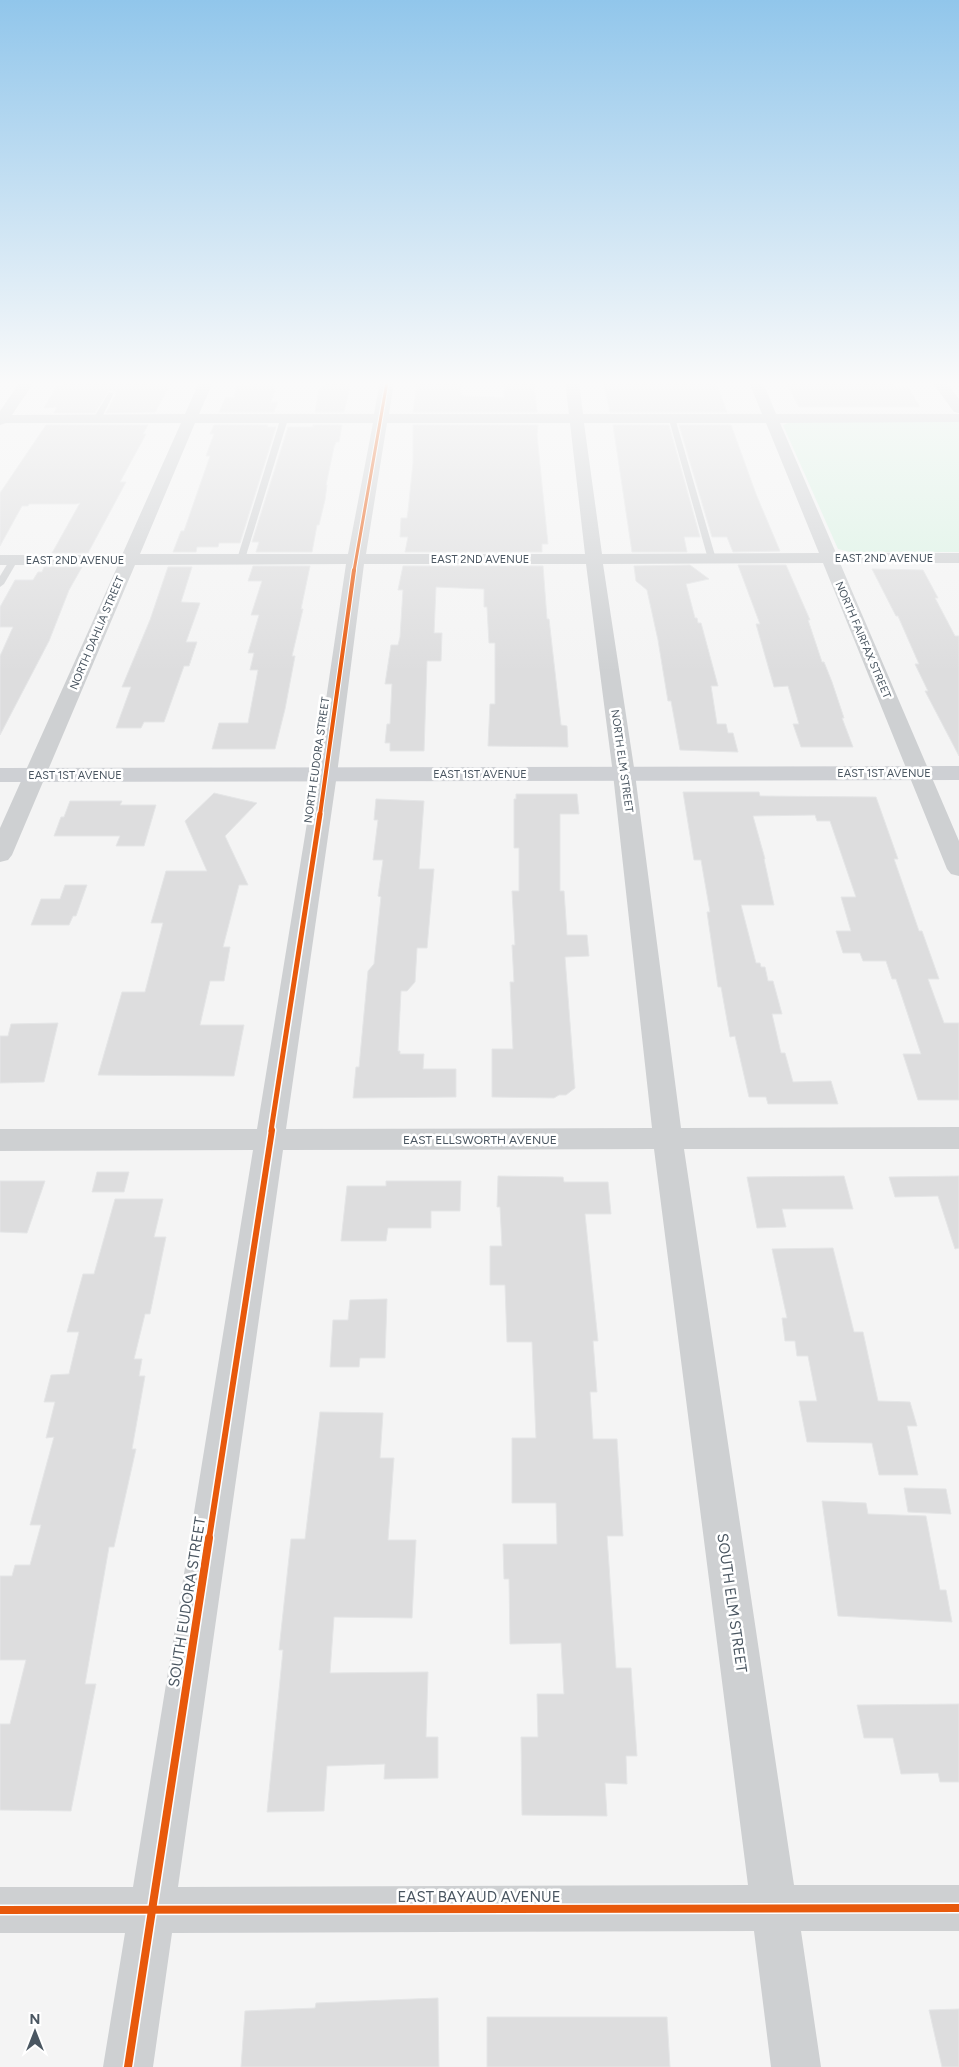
<svg xmlns="http://www.w3.org/2000/svg" width="959" height="2067" viewBox="0 0 959 2067" font-family="Figtree,sans-serif">
	<style>
		.green { fill: #d9f2e3 }
		.building { fill: #ddddde; stroke: #e5e6e7 }
		.lines { fill: none; stroke-linecap: round; stroke-linejoin: round }
		.lane { fill: #ced0d2; fill-rule: evenodd }
		.street { fill: #ced0d2; fill-rule: evenodd }
		.secondary { fill: #ced0d4; fill-rule: evenodd }
		.cycleway-far4-casing { stroke: #fff; stroke-width: 5 }
		.cycleway-far3-casing { stroke: #fff; stroke-width: 6 }
		.cycleway-far2-casing { stroke: #fff; stroke-width: 8 }
		.cycleway-far1-casing { stroke: #fff; stroke-width: 9 }
		.cycleway-casing { stroke: #fff; stroke-width: 11 }
		.cycleway-far4 { stroke: #e8590c; stroke-width: 3 }
		.cycleway-far3 { stroke: #e8590c; stroke-width: 4 }
		.cycleway-far2 { stroke: #e8590c; stroke-width: 5 }
		.cycleway-far1 { stroke: #e8590c; stroke-width: 6 }
		.cycleway { stroke: #e8590c; stroke-width: 8 }
		.labels { text-anchor: middle; dominant-baseline: central; stroke-width: 5; stroke-linejoin: round; paint-order: stroke }
		.far-street-label { font-size: 11px; fill: #4a5661; stroke: #fff }
		.street-label { font-size: 12px; fill: #4a5661; stroke: #fff }
		.near-street-label { font-size: 15px; fill: #4a5661; stroke: #fff }
	</style>
	<rect width="100%" height="100%" fill="#f4f4f4"/>
	<polygon class="green" points="791,422 959,422 959,552 850,552 838,549 783,425"/>
	<g class="building">
		<polygon points="325,382 351,382 344,412 315,412 319,389 323,389"/>
		<polygon points="603,382 716,382 727,412 610,412"/>
		<polygon points="786,382 893,382 896,387 908,387 920,407 799,407"/>
		<polygon points="63,383 92,383 171,384 155,412 106,413 116,394 114,391 109,390 95,413 54,413 57,407 44,408 57,386 62,386"/>
		<polygon points="417,383 461,383 461,396 504,397 504,383 534,383 537,412 413,412"/>
		<polygon points="250,384 275,384 273,391 275,391 271,402 278,402 274,412 219,412 226,397 234,397 237,385"/>
		<polygon points="46,425 148,425 143,434 146,434 120,482 126,482 88,553 52,553 80,503 76,504 29,504 28,506 22,506 0,546 0,493"/>
		<polygon points="214,425 268,425 267,427 276,427 240,543 219,543 218,547 197,547 196,552 173,552 181,531 184,531 210,456 206,456 214,434 210,434"/>
		<polygon points="313,425 342,425 339,442 336,442 334,447 326,485 327,485 325,500 319,525 317,525 312,552 256,552 259,542 252,542 288,427 313,427"/>
		<polygon points="413,425 538,425 537,435 548,544 542,544 542,552 405,552 408,537 400,537 401,518 407,518 408,511 413,463"/>
		<polygon points="613,425 669,425 700,537 684,537 687,552 632,552"/>
		<polygon points="679,425 731,425 756,494 780,551 733,552 727,537 712,537"/>
		<polygon points="690,565 709,579 686,584 695,618 697,618 698,623 701,623 718,686 711,686 717,724 726,724 728,733 733,733 738,752 680,750 671,701 668,701 658,640 647,590 636,581 634,566"/>
		<polygon points="738,565 786,565 810,620 808,620 822,662 824,662 832,682 844,718 842,718 853,747 801,747 793,724 799,724 788,686 774,687 756,624 760,624"/>
		<polygon points="253,566 310,566 301,609 303,609 292,656 295,656 285,709 275,749 212,749 219,723 248,723 258,670 250,670 254,653 248,653 259,615 251,615 262,581 248,581"/>
		<polygon points="403,566 543,566 547,619 549,619 561,725 567,726 568,747 488,746 490,704 495,704 495,643 489,643 487,607 484,607 484,589 436,587 434,633 442,633 441,661 427,661 424,751 390,751 390,743 385,743 387,724 390,724 392,684 385,684 391,645 398,645 400,637 403,590 398,590"/>
		<polygon points="44,567 82,567 69,590 49,641 0,735 0,656 13,627 0,627 0,607 15,580 33,580 38,572 42,572"/>
		<polygon points="168,567 192,567 181,602 200,603 186,642 197,642 189,666 184,666 164,722 144,722 141,728 116,728 131,687 122,687 150,620"/>
		<polygon points="872,569 923,570 938,598 935,598 955,636 959,636 959,756 925,691 928,691 915,664 919,664 898,616 896,616"/>
		<polygon points="683,792 759,792 760,796 876,797 898,859 894,859 919,931 922,931 939,979 928,979 944,1023 959,1023 959,1100 918,1100 903,1054 921,1054 896,979 892,979 886,961 863,961 860,953 843,953 836,931 851,931 841,897 856,897 830,821 817,821 815,815 753,816 765,859 764,859 774,905 741,905 756,963 760,963 761,967 765,967 768,981 773,981 782,1014 772,1014 781,1053 785,1053 793,1082 831,1081 838,1104 768,1104 766,1097 749,1097 735,1036 730,1037 721,987 718,987 707,912 710,912 701,860 694,860"/>
		<polygon points="214,793 257,803 225,836 248,885 239,885 223,947 230,947 224,981 210,981 200,1025 244,1025 234,1076 98,1075 122,992 145,992 163,923 151,923 166,871 207,871 185,821"/>
		<polygon points="516,794 577,794 579,814 560,814 560,891 564,891 567,935 587,935 589,956 565,957 575,1088 566,1095 559,1095 554,1098 492,1097 492,1049 513,1049 510,982 514,982 512,945 515,945 512,891 519,891 519,848 514,848 514,799 516,799"/>
		<polygon points="376,799 424,801 419,869 434,869 427,948 417,948 415,982 407,991 401,991 398,1051 400,1051 400,1054 424,1054 423,1069 456,1069 456,1097 353,1098 356,1067 359,1067 368,971 374,964 381,897 378,896 383,860 373,860 378,820 374,820"/>
		<polygon points="70,801 122,801 120,805 156,805 144,846 116,846 120,836 54,836 61,817 64,817"/>
		<polygon points="65,885 87,885 76,916 73,916 69,925 31,925 41,899 60,899"/>
		<polygon points="58,1023 44,1082 0,1083 0,1036 8,1036 11,1024"/>
		<polygon points="97,1172 129,1172 124,1192 92,1192"/>
		<polygon points="498,1176 563,1177 564,1182 608,1182 611,1214 585,1214 598,1341 593,1341 597,1392 590,1392 593,1439 617,1439 623,1536 607,1536 616,1668 631,1668 637,1756 626,1756 627,1784 605,1783 607,1816 522,1815 521,1737 538,1737 537,1694 564,1694 561,1643 510,1644 509,1579 504,1579 503,1544 557,1544 556,1503 512,1503 512,1438 536,1438 532,1342 507,1342 505,1285 490,1285 490,1246 502,1246 500,1207 497,1207"/>
		<polygon points="844,1176 853,1209 782,1209 786,1227 757,1228 747,1177"/>
		<polygon points="959,1176 959,1248 955,1249 938,1196 895,1197 889,1177"/>
		<polygon points="0,1181 45,1181 27,1233 0,1232"/>
		<polygon points="386,1181 461,1181 460,1211 431,1211 431,1228 388,1228 386,1241 341,1241 347,1186 386,1186"/>
		<polygon points="115,1199 163,1199 154,1237 166,1237 150,1314 145,1314 134,1359 142,1359 139,1376 145,1376 132,1449 136,1449 114,1547 109,1547 85,1684 96,1684 71,1811 0,1810 0,1724 10,1724 26,1660 0,1660 0,1576 12,1576 15,1565 30,1565 41,1525 30,1525 54,1437 46,1438 55,1402 44,1402 51,1375 69,1374 79,1332 67,1332 83,1274 94,1274"/>
		<polygon points="833,1248 854,1332 863,1332 878,1401 910,1402 917,1426 907,1426 918,1475 879,1475 872,1443 807,1442 799,1401 817,1401 808,1356 797,1356 795,1341 785,1341 782,1318 787,1318 772,1249"/>
		<polygon points="387,1299 385,1358 360,1358 359,1367 330,1367 333,1320 348,1320 350,1300"/>
		<polygon points="320,1412 383,1413 380,1458 394,1458 388,1540 416,1540 412,1618 334,1617 330,1673 428,1672 426,1737 438,1737 438,1778 384,1779 385,1764 327,1766 324,1811 267,1812 283,1650 279,1650 291,1539 305,1539"/>
		<polygon points="904,1488 946,1489 951,1514 908,1512"/>
		<polygon points="822,1501 866,1503 868,1514 926,1516 940,1590 946,1590 952,1622 838,1616"/>
		<polygon points="959,1704 959,1782 940,1782 938,1773 901,1774 893,1738 864,1738 857,1705"/>
		<polygon points="438,1998 439,2067 241,2067 245,2011 315,2008 316,2003"/>
		<polygon points="959,2009 959,2067 942,2067 929,2010"/>
		<polygon points="487,2017 667,2017 670,2067 487,2067"/>
	</g>
	<g class="lines">
		<g class="lane">
			<polygon points="109,392 114,393 100,421 94,421 93,419"/>
			<polygon points="668,416 675,418 716,559 715,561 708,559"/>
			<polygon points="281,417 288,419 245,559 238,561 237,559"/>
			<polygon points="14,557 18,560 4,584 0,587 0,576 11,558"/>
		</g>
		<g class="street">
			<path d="M20,382H34L12,415L185,414L199,382H213L199,414H374L380,382H394L389,414H569L565,382H579L583,414H762L749,382H763L776,414H959V422L780,423L836,553H959V563H840L959,841V876L951,874L947,869L823,563L603,564L635,774L681,1128L959,1127V1149H684L794,1885H959V1931H801L821,2067H771L754,1931L172,1933L153,2067H103L125,1933H0V1887H133L253,1150L0,1151V1129H257L315,774L346,564L135,565L12,855L8,860L0,862V828L118,565H0V555H122L181,423H6L0,425V411ZM195,423H373L348,554H140ZM387,423H570L585,554H366ZM584,423H766L819,553L602,554ZM364,564H586L613,774L652,1128L286,1129L337,774ZM654,1149L748,1885L178,1887L283,1150Z"/>
			<polygon points="932,382 946,382 959,399 959,413 954,412"/>
		</g>
		<polygon class="secondary" points="959,766 959,780 0,782 0,768"/>
		<defs>
			<polyline id="cycleway-far4" points="354,571 387,382"/>
			<polyline id="cycleway-far3" points="320,815 354,570"/>
			<polyline id="cycleway-far2" points="271,1131 320,814"/>
			<polyline id="cycleway-far1" points="209,1539 272,1130"/>
			<g id="cycleway">
				<polyline points="0,1910 959,1908"/>
				<polyline points="128,2067 209,1538"/>
			</g>
		</defs>
		<use href="#cycleway-far4" class="cycleway-far4-casing"/>
		<use href="#cycleway-far3" class="cycleway-far3-casing"/>
		<use href="#cycleway-far2" class="cycleway-far2-casing"/>
		<use href="#cycleway-far1" class="cycleway-far1-casing"/>
		<use href="#cycleway" class="cycleway-casing"/>
		<use href="#cycleway-far4" class="cycleway-far4"/>
		<use href="#cycleway-far3" class="cycleway-far3"/>
		<use href="#cycleway-far2" class="cycleway-far2"/>
		<use href="#cycleway-far1" class="cycleway-far1"/>
		<use href="#cycleway" class="cycleway"/>
	</g>
	<linearGradient id="sky" x2="0" y2="1"><stop stop-color="#91c6eb"/><stop offset="0.57" stop-color="#fafafa"/><stop offset="1" stop-color="#fafafa" stop-opacity="0"/></linearGradient>
	<rect width="959" height="672" fill="url(#sky)"/>
	<g class="labels">
		<g class="far-street-label">
			<text x="884" y="558">EAST 2ND AVENUE</text>
			<text x="480" y="559">EAST 2ND AVENUE</text>
			<text x="75" y="560">EAST 2ND AVENUE</text>
			<text transform="translate(97 633) rotate(-67)">NORTH DAHLIA STREET</text>
			<text transform="translate(863 640) rotate(67)">NORTH FAIRFAX STREET</text>
			<text transform="translate(317 760) rotate(-82)">NORTH EUDORA STREET</text>
			<text transform="translate(622 761) rotate(82)">NORTH ELM STREET</text>
			<text x="884" y="773">EAST 1ST AVENUE</text>
			<text x="480" y="774">EAST 1ST AVENUE</text>
			<text x="75" y="775">EAST 1ST AVENUE</text>
		</g>
		<g class="street-label">
			<text x="480" y="1140">EAST ELLSWORTH AVENUE</text>
		</g>
		<g class="near-street-label">
			<text transform="translate(187 1602) rotate(-81)">SOUTH EUDORA STREET</text>
			<text transform="translate(732 1603) rotate(82)">SOUTH ELM STREET</text>
			<text x="479" y="1897">EAST BAYAUD AVENUE</text>
		</g>
	</g>
	<g transform="translate(35 2032)" stroke="#ffffff" stroke-width="4" paint-order="stroke">
	<path d="M0-4L9 19L0 12L-9 19Z" fill="#4a5661"/>
	<text y="-8" font-size="14" font-weight="bold" text-anchor="middle" fill="#4a5661">N</text>
	</g>
</svg>
